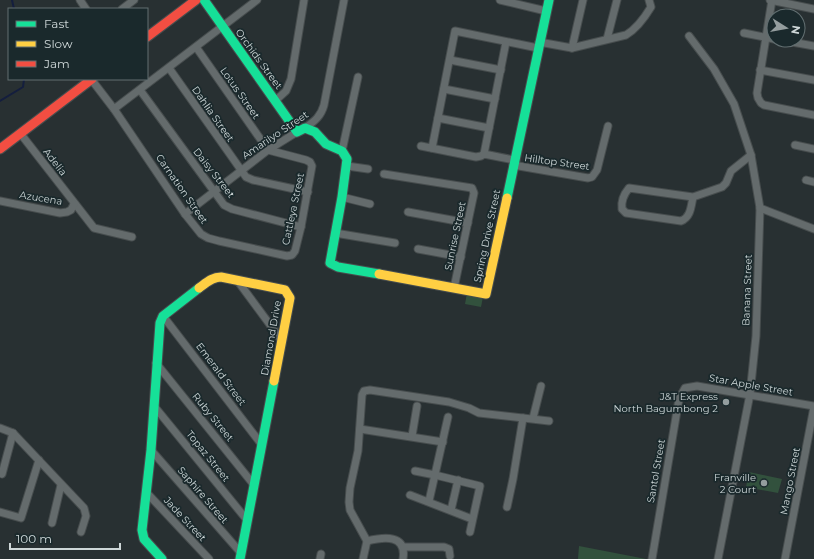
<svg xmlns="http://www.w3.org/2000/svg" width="814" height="559" viewBox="0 0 814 559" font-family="Montserrat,sans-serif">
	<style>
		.green { fill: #32513d }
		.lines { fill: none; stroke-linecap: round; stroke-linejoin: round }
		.stream { stroke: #141e3e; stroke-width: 2 }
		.street-casing { stroke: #474d4e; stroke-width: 9 }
		.fast-casing { stroke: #474d4e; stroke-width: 11 }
		.slow-casing { stroke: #474d4e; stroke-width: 11 }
		.jam-casing { stroke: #474d4e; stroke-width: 11 }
		.street { stroke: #646b6c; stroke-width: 7 }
		.fast { stroke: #16e098; stroke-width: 9 }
		.slow { stroke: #ffcf43; stroke-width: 9 }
		.jam { stroke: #f24e42; stroke-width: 9 }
		.poi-dot { fill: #949d9e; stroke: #1a292c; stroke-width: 1.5 }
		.labels { text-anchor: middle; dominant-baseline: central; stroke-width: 3.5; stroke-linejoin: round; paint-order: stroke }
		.street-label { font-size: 10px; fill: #ced7d8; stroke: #1a292c }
		.poi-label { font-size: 10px; fill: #ced7d8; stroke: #1a292c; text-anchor: end }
	</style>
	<rect width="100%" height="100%" fill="#283032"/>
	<g class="green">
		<polygon points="467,293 483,297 481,307 465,304"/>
		<polygon points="749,472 782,479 778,493 746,487"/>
		<polygon points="579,546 646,559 578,559"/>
	</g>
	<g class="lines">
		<g class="stream">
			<polyline points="12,0 14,9"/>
			<polyline points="0,101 23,87 24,79"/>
		</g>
		<defs>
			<g id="street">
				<polyline points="80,0 86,9"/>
				<polyline points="500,0 546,11"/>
				<polyline points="770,0 814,9"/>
				<polyline points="772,0 757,93 758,98 761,103 764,105 814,115"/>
				<polyline points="122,9 134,0"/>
				<polyline points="744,33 774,39"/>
				<polyline points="689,36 714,69 734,104 751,155 760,208 756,336 750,394 718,559"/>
				<polyline points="607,39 617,0"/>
				<polyline points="781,40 814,46"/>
				<path d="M539,42L572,48L626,35C636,29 645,17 651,7L649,0"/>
				<polyline points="572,48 583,0"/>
				<polyline points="450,60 501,70"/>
				<polyline points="169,68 246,177 253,180 308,192"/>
				<polyline points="760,70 814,80"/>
				<polyline points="91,79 114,109 185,214 201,234 208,238 219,241 287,256 292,255 295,251 301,227 312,166 310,162 306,160 268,150 196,47"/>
				<polyline points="444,89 495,99"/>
				<polyline points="140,90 224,205 232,209 301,227"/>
				<polyline points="275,101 286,91 291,79 304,0"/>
				<polyline points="114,109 257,0"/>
				<polyline points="438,118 489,128"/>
				<path d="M305,128C315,121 321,116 324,105L344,0"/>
				<polyline points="20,133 94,228 132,237"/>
				<polyline points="795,145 814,149"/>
				<polyline points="421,146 476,157 481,156 484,154 514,160"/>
				<polyline points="432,148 455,31 538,48"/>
				<polyline points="342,151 358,77"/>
				<polyline points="484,154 506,42"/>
				<polyline points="513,165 588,178 592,177 597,170 608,126"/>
				<polyline points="347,166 368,169"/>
				<polyline points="384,174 472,188 474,193 454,288"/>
				<polyline points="806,180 814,182"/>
				<polyline points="342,197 370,204"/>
				<path d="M693,197C691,206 691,217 681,221L626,213L622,209C621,202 624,194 629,188L693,197L722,187L726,183L731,171L751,155"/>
				<polyline points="0,201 60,213 67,212 71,210 74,204"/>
				<polyline points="760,208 814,229"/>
				<polyline points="408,212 468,223"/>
				<polyline points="185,214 268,150 297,132"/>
				<polyline points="335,233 395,243"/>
				<polyline points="418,249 461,257"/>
				<polyline points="237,280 282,341"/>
				<polyline points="163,316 262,445"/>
				<polyline points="156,363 254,485"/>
				<polyline points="154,406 247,520"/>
				<polyline points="533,418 541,386"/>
				<polyline points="0,428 13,433 84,508 86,516 81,532"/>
				<polyline points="360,429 443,442"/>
				<polyline points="412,436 417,406"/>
				<polyline points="151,450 241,553"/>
				<polyline points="415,471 435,475 480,486 470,532"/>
				<polyline points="0,473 2,474 13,433"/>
				<polyline points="146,492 209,559"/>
				<polyline points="410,495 472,519"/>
				<polyline points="429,501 448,417"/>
				<polyline points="507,507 513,479 523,418"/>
				<polyline points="451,510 458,480"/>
				<polyline points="0,512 21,518 39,460"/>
				<polyline points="52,523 61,485"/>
				<path d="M367,541C384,537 407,534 403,559"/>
				<polyline points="404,547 444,547 449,549 450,556"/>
				<polyline points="320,559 321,554"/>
				<polyline points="363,559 367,541 350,510 349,502 350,488 358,451 362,395 364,391 370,390 449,402 469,408 479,413 549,421"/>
				<polyline points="652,559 679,399 685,388 697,386 814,406"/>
				<polyline points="785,559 814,407"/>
			</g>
			<g id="fast">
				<polyline points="204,0 297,132 305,128 315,132 326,144 342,151 347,159 342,197 330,263 338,267 379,274"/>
				<polyline points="507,198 549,0"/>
				<polyline points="162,559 144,539 142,530 151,450 160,323 163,316 199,288"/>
				<polyline points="240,559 274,381"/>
			</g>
			<g id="slow">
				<polyline points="379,274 486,294 507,198"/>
				<path d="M199,288C206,283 212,277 221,277L285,290L290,298L274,381"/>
			</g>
			<g id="jam">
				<polyline points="147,37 196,0"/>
				<polyline points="0,149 92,79"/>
			</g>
		</defs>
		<use href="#street" class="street-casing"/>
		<use href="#fast" class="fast-casing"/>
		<use href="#slow" class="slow-casing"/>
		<use href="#jam" class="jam-casing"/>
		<use href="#street" class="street"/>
		<use href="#fast" class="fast"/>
		<use href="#slow" class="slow"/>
		<use href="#jam" class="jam"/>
	</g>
	<g class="poi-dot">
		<circle cx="726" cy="402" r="4"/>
		<circle cx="764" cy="483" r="4"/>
	</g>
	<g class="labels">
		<g class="street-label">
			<text transform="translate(259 59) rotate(54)">Orchids Street</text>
			<text transform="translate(240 93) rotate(55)">Lotus Street</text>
			<text transform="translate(213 114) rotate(55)">Dahlia Street</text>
			<text transform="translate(275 135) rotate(-34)">Amarilyo Street</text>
			<text transform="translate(55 162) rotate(52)">Adelia</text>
			<text transform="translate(557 162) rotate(8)">Hilltop Street</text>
			<text transform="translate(214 173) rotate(52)">Daisy Street</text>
			<text transform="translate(182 189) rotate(55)">Carnation Street</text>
			<text transform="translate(41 198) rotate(9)">Azucena</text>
			<text transform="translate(293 209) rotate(-78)">Cattleya Street</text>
			<text transform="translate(455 236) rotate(-78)">Sunrise Street</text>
			<text transform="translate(487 236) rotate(-78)">Spring Drive Street</text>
			<text transform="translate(747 290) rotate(-88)">Banana Street</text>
			<text transform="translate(271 338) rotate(-80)">Diamond Drive</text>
			<text transform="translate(221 374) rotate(53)">Emerald Street</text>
			<text transform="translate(751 385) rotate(10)">Star Apple Street</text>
			<text transform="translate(213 417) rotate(51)">Ruby Street</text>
			<text transform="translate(208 456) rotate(51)">Topaz Street</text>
			<text transform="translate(656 471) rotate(-80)">Santol Street</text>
			<text transform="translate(790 481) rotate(-79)">Mango Street</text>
			<text transform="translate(203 495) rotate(49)">Saphire Street</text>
			<text transform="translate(185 519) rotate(47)">Jade Street</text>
		</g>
		<g class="poi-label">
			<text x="718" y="396">J&amp;T Express<tspan x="718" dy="12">North Bagumbong 2</tspan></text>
			<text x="756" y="477">Franville<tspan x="756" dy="12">2 Court</tspan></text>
		</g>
	</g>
	<rect x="8" y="8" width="140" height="72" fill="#1a292c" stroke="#626f71"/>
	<rect x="16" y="21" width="20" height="6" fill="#16e098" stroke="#626f71"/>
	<text x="44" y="28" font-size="12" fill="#ced7d8">Fast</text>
	<rect x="16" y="41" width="20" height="6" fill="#ffcf43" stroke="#626f71"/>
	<text x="44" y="48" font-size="12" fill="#ced7d8">Slow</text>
	<rect x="16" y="61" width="20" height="6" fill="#f24e42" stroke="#626f71"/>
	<text x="44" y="68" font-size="12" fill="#ced7d8">Jam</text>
	<g transform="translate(786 28) rotate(101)"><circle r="19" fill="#1a292c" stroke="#626f71"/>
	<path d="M0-3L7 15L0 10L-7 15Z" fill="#949d9e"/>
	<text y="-6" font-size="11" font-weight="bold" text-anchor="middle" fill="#ced7d8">N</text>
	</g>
	<path d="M10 543v6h110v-6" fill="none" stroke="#ced7d8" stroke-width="2"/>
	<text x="16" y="543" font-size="12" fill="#ced7d8" stroke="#1a292c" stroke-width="3" paint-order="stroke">100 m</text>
</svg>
